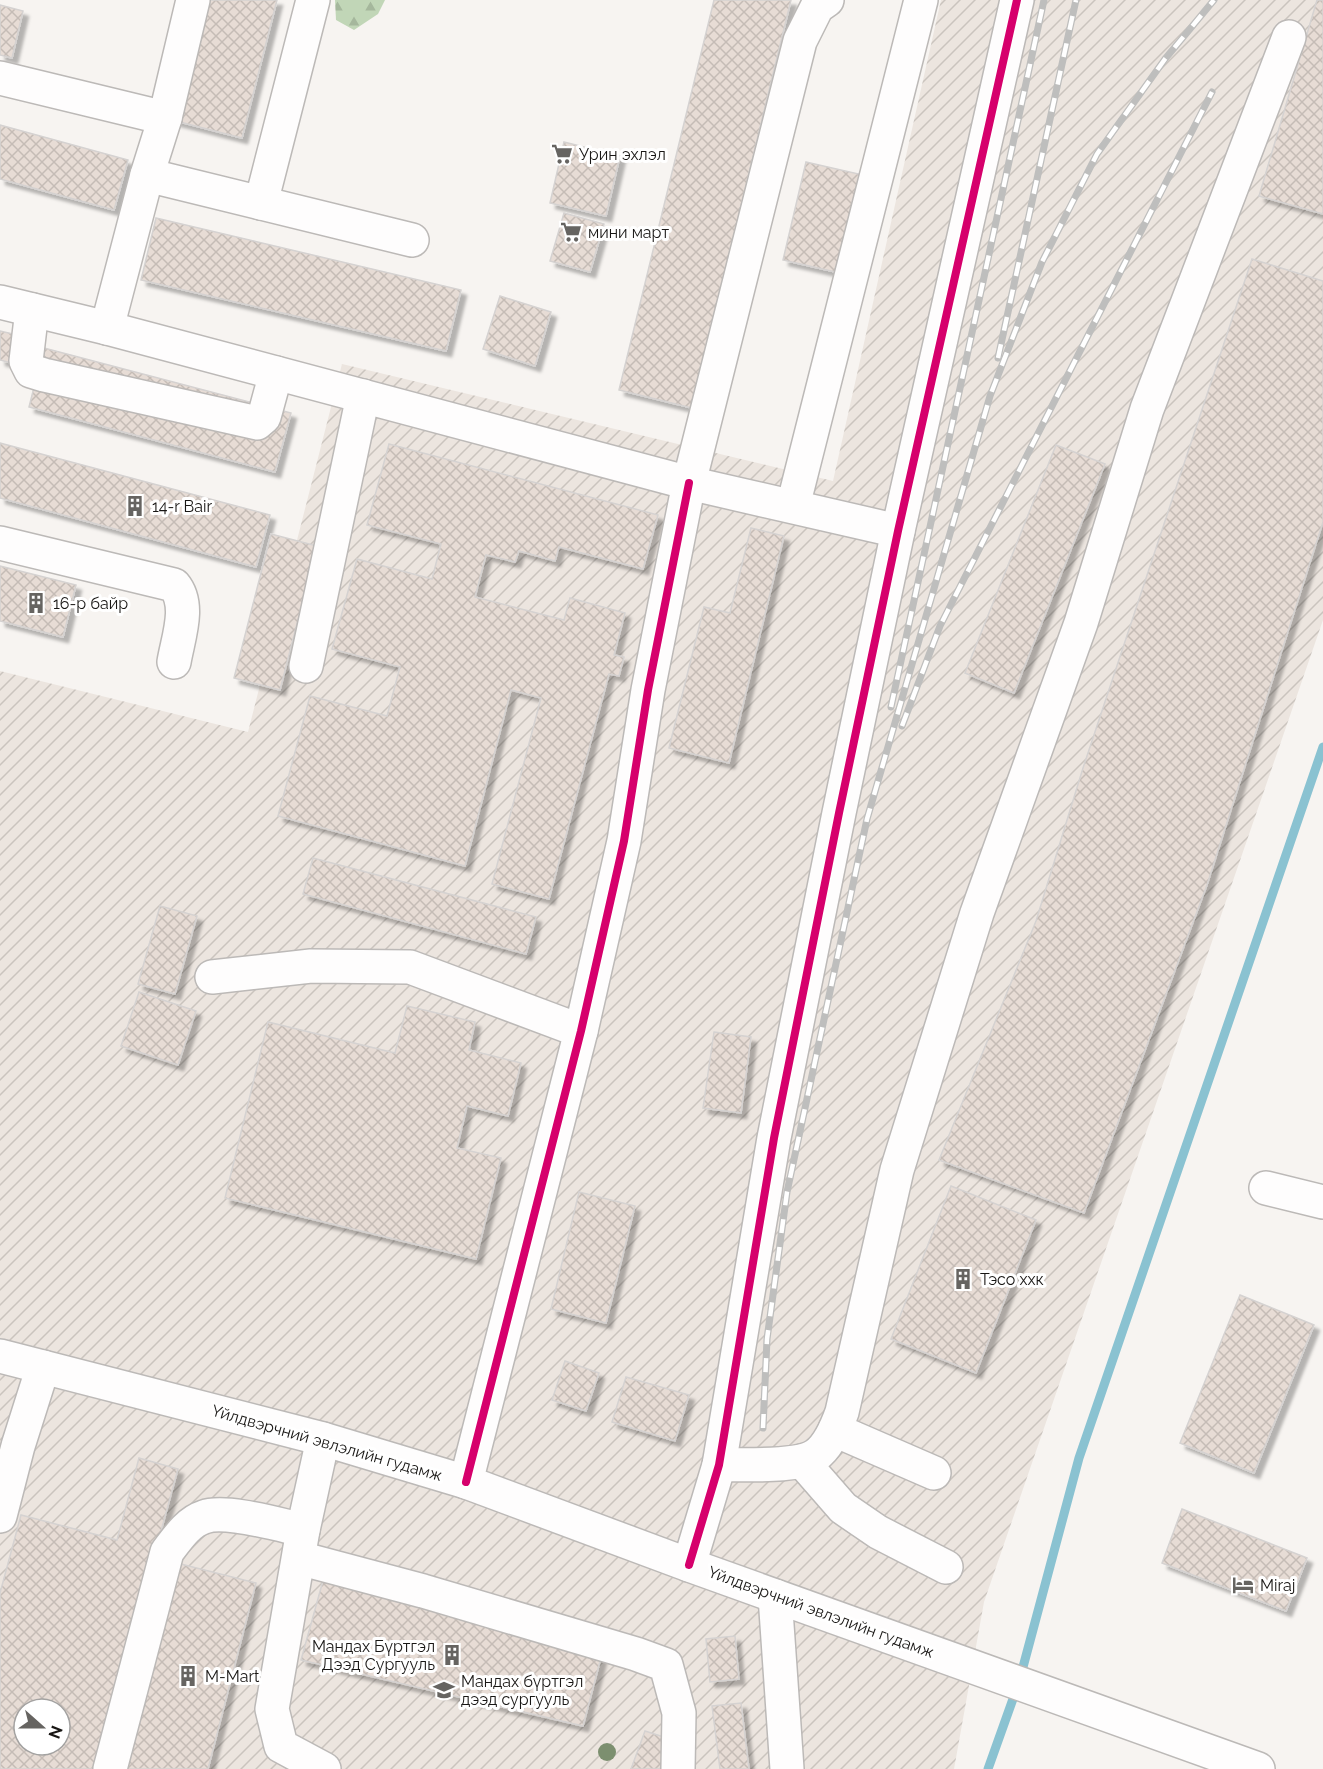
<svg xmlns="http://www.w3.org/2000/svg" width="1323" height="1769" viewBox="0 0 1323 1769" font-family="Raleway,sans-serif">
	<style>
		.industrial { fill: url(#industrial-furrows); fill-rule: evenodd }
		.forest { fill: url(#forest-firs) }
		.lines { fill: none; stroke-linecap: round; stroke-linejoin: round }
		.stream { stroke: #8ac2d1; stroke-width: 9 }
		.building { fill: url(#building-cross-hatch); stroke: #d5d2d1; stroke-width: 1.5; fill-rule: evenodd; filter: url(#shadow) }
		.minor-casing { stroke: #bcb9b7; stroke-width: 36 }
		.major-casing { stroke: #bcb9b7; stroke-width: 36 }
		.minor { stroke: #fefdfd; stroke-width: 33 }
		.major { stroke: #fefdfd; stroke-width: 33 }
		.rail-casing { stroke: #bebebd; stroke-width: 7 }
		.rail { stroke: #fff; stroke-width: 4.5; stroke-dasharray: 14; stroke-linecap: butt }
		.cycleway-casing { stroke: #fff; stroke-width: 11 }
		.cycleway { stroke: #d6006c; stroke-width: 8 }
		.tree { fill: #7c8f6f }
		.labels { text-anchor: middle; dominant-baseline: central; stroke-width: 6; stroke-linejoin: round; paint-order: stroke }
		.poi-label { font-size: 16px; fill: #181614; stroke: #fff; text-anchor: start }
		.street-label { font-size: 16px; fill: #181614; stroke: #fff }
	</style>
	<defs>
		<pattern id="industrial-furrows" width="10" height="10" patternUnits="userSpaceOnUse" patternTransform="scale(1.5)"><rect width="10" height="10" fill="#ece5df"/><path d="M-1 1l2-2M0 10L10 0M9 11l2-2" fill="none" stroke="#cac4be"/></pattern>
		<pattern id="forest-firs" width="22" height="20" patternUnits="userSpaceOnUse" patternTransform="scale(1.5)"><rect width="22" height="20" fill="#c1d6b7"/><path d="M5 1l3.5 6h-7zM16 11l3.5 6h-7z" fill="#a5b79c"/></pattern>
		<pattern id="building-cross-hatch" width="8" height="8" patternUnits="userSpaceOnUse" patternTransform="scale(1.5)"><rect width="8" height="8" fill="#e7dcd5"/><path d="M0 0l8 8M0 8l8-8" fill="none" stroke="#c5bcb6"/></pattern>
		<filter id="shadow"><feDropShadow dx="5.5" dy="5.5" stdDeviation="1.5" flood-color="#0004"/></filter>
	</defs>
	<rect width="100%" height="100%" fill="#f7f4f1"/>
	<path class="industrial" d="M941,0H1323V620L984,1602L954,1769H0V671L248,732L342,364L833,481ZM24,1709H60V1745H24Z"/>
	<polygon class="forest" points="335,0 385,0 378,14 354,30 336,20"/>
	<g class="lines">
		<polyline class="stream" points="988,1769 1019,1682 1079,1458 1323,747"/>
	</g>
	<g class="building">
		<polygon points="202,0 277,0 242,138 172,120"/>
		<polygon points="714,0 791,0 692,408 619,390"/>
		<polygon points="1317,0 1323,0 1323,214 1259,196"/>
		<polygon points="0,5 23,11 12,58 0,55"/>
		<polygon points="0,125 128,160 114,210 0,179"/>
		<polygon points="564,142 620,156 606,216 550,203"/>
		<polygon points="806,162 863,175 840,273 783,260"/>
		<polygon points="564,213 604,224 590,272 550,261"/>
		<polygon points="156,218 461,290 446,351 141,280"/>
		<polygon points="1252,259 1323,281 1323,522 1207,885 1084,1213 939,1160 1036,921 1083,768"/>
		<polygon points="500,296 551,312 535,366 483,349"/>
		<polygon points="0,331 26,337 19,365 0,360"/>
		<polygon points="44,348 291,413 275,472 29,407"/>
		<polygon points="0,443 270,515 256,567 0,498"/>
		<polygon points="389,444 658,515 643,569 559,547 555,561 519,551 515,562 486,555 475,597 564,620 570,598 625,613 614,655 624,657 619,676 609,674 549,899 492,884 541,698 511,690 465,866 278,816 310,696 387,716 400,667 332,649 357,559 432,579 441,544 367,525"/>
		<polygon points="1056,445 1105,464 1014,693 965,673"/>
		<polygon points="751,528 784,536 729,763 669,748 704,607 730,613"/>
		<polygon points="271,534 317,546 280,690 234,678"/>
		<polygon points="0,566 76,585 63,637 0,621"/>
		<polygon points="313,858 536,917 526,954 303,894"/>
		<polygon points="160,906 197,916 175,994 138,984"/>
		<polygon points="139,992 196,1011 178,1065 121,1046"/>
		<polygon points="407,1006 475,1022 469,1050 521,1063 508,1116 467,1106 457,1148 501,1158 476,1259 225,1198 268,1022 395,1053"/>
		<polygon points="714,1032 751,1037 741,1113 703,1108"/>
		<polygon points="951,1186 1036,1220 976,1373 891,1339"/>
		<polygon points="579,1192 635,1206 606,1323 551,1309"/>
		<polygon points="1240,1295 1314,1325 1254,1473 1180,1443"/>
		<polygon points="565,1361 599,1373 586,1411 552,1400"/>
		<polygon points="626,1377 689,1395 675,1441 612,1422"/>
		<path d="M139,1458L178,1469L96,1769H0V1593L21,1515L117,1540ZM24,1709H60V1745H24Z"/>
		<polygon points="1182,1509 1307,1558 1286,1611 1162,1563"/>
		<polygon points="173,1562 256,1583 208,1769 119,1769"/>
		<polygon points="324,1577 603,1650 583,1726 301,1660"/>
		<polygon points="735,1636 739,1679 710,1682 706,1639"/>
		<polygon points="741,1703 749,1769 720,1769 712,1706"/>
		<polygon points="645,1731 670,1739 660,1769 631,1769"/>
	</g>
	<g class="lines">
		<defs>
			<g id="minor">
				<polyline points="0,78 165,118"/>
				<polyline points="147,175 412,240"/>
				<polyline points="261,203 313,0"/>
				<polyline points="0,302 107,328 689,483 898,531"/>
				<polyline points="32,310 26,361 31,371 44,375 257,423 264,417 276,373"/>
				<polyline points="107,328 147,175 165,118 193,0"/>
				<polyline points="793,506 921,0"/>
				<path d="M0,543L174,585C191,605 178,638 174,662"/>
				<polyline points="306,666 363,396"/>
				<polyline points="212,977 311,966 410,967 581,1031"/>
				<polyline points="1266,1188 1323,1202"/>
				<polyline points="835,1430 934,1473"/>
				<polyline points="323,1439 303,1530 272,1709 281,1746 324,1769"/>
				<polyline points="802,1461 843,1508 878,1532 946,1567"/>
				<path d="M719,1465C743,1464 798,1468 816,1455C829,1446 837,1426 842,1412L897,1170L977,913L1081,623L1147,409L1289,37"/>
				<polyline points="466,1482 581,1031 624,841 648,690 689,483 800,41 817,7 827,0"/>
				<polyline points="0,1516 18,1446 43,1367"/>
				<polyline points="299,1558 423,1591 636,1654 666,1665 679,1713 678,1769"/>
				<polyline points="689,1565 719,1465 774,1138 839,813 898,531 1017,0"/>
				<polyline points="775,1596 787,1769"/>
				<path d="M110,1769L167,1552C177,1539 188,1522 204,1517C225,1509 280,1525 303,1530"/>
			</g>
			<polyline id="major" points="0,1356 323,1439 466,1482 689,1565 1258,1769"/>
		</defs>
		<use href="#minor" class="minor-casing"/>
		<use href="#major" class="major-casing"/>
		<use href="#minor" class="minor"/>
		<use href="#major" class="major"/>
		<defs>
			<g id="rail">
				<polyline points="998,358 1076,0"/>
				<polyline points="891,707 1044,0"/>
				<polyline points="902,726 940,626 1212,92"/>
				<polyline points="763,1428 767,1339 787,1192 867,819 990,396 1042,262 1097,154 1165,59 1214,0"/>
			</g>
		</defs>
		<use href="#rail" class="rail-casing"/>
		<use href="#rail" class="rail"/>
		<defs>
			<g id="cycleway">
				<polyline points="466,1482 581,1031 624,841 648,690 689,483"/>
				<polyline points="689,1565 719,1465 774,1138 839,813 898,531 1017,0"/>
			</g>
		</defs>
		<use href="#cycleway" class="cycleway-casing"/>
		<use href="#cycleway" class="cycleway"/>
	</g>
	<circle class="tree" cx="607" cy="1752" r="9"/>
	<defs>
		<symbol id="supermarket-bare" viewBox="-9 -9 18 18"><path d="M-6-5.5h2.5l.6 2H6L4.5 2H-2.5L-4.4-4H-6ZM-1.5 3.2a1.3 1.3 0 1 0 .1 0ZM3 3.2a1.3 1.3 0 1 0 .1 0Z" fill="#666461" stroke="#fff" stroke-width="2.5" paint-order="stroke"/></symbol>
		<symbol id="building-bare" viewBox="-9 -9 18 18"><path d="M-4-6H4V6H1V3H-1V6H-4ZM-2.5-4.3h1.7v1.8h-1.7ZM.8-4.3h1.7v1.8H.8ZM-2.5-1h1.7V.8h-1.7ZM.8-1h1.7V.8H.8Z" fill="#666461" stroke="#fff" stroke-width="2.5" paint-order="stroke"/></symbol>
		<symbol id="hotel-bare" viewBox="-9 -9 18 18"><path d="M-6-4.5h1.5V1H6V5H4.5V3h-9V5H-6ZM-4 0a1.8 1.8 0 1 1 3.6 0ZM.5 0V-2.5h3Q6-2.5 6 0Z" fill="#666461" stroke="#fff" stroke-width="2.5" paint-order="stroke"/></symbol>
		<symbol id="school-bare" viewBox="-9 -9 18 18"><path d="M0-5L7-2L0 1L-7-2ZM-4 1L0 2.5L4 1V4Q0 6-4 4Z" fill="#666461" stroke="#fff" stroke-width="2.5" paint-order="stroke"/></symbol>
	</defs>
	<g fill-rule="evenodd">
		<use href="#supermarket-bare" x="547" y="139" width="30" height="30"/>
		<use href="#supermarket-bare" x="556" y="217" width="30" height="30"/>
		<use href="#building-bare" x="120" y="491" width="30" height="30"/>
		<use href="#building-bare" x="21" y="588" width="30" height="30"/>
		<use href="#building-bare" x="948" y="1264" width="30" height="30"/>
		<use href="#hotel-bare" x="1228" y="1570" width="30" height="30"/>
		<use href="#building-bare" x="437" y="1640" width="30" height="30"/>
		<use href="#building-bare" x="173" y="1661" width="30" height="30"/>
		<use href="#school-bare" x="429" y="1675" width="30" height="30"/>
	</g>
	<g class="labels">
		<g class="poi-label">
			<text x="579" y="154">Урин эхлэл</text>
			<text x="588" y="232">мини март</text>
			<text x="152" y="506">14-r Bair</text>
			<text x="53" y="603">16-р байр</text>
			<text x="980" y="1279">Тэсо ххк</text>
			<text x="1260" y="1585">Miraj</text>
			<text x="435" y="1646" text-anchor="end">Мандах Бүртгэл<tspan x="435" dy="18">Дээд Сургууль</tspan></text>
			<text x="205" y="1676">M-Mart</text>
			<text x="461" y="1681">Мандах бүртгэл<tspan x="461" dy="18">дээд сургууль</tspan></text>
		</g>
		<g class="street-label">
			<text transform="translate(327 1443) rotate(16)">Үйлдвэрчний эвлэлийн гудамж</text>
			<text transform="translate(821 1612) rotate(20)">Үйлдвэрчний эвлэлийн гудамж</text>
		</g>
	</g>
	<g transform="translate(42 1727) rotate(111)"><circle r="28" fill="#ffffff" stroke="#a3a2a1" stroke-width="1.5"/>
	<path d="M0-4.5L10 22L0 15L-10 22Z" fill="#666461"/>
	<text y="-9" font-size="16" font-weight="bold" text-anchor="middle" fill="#181614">N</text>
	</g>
</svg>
